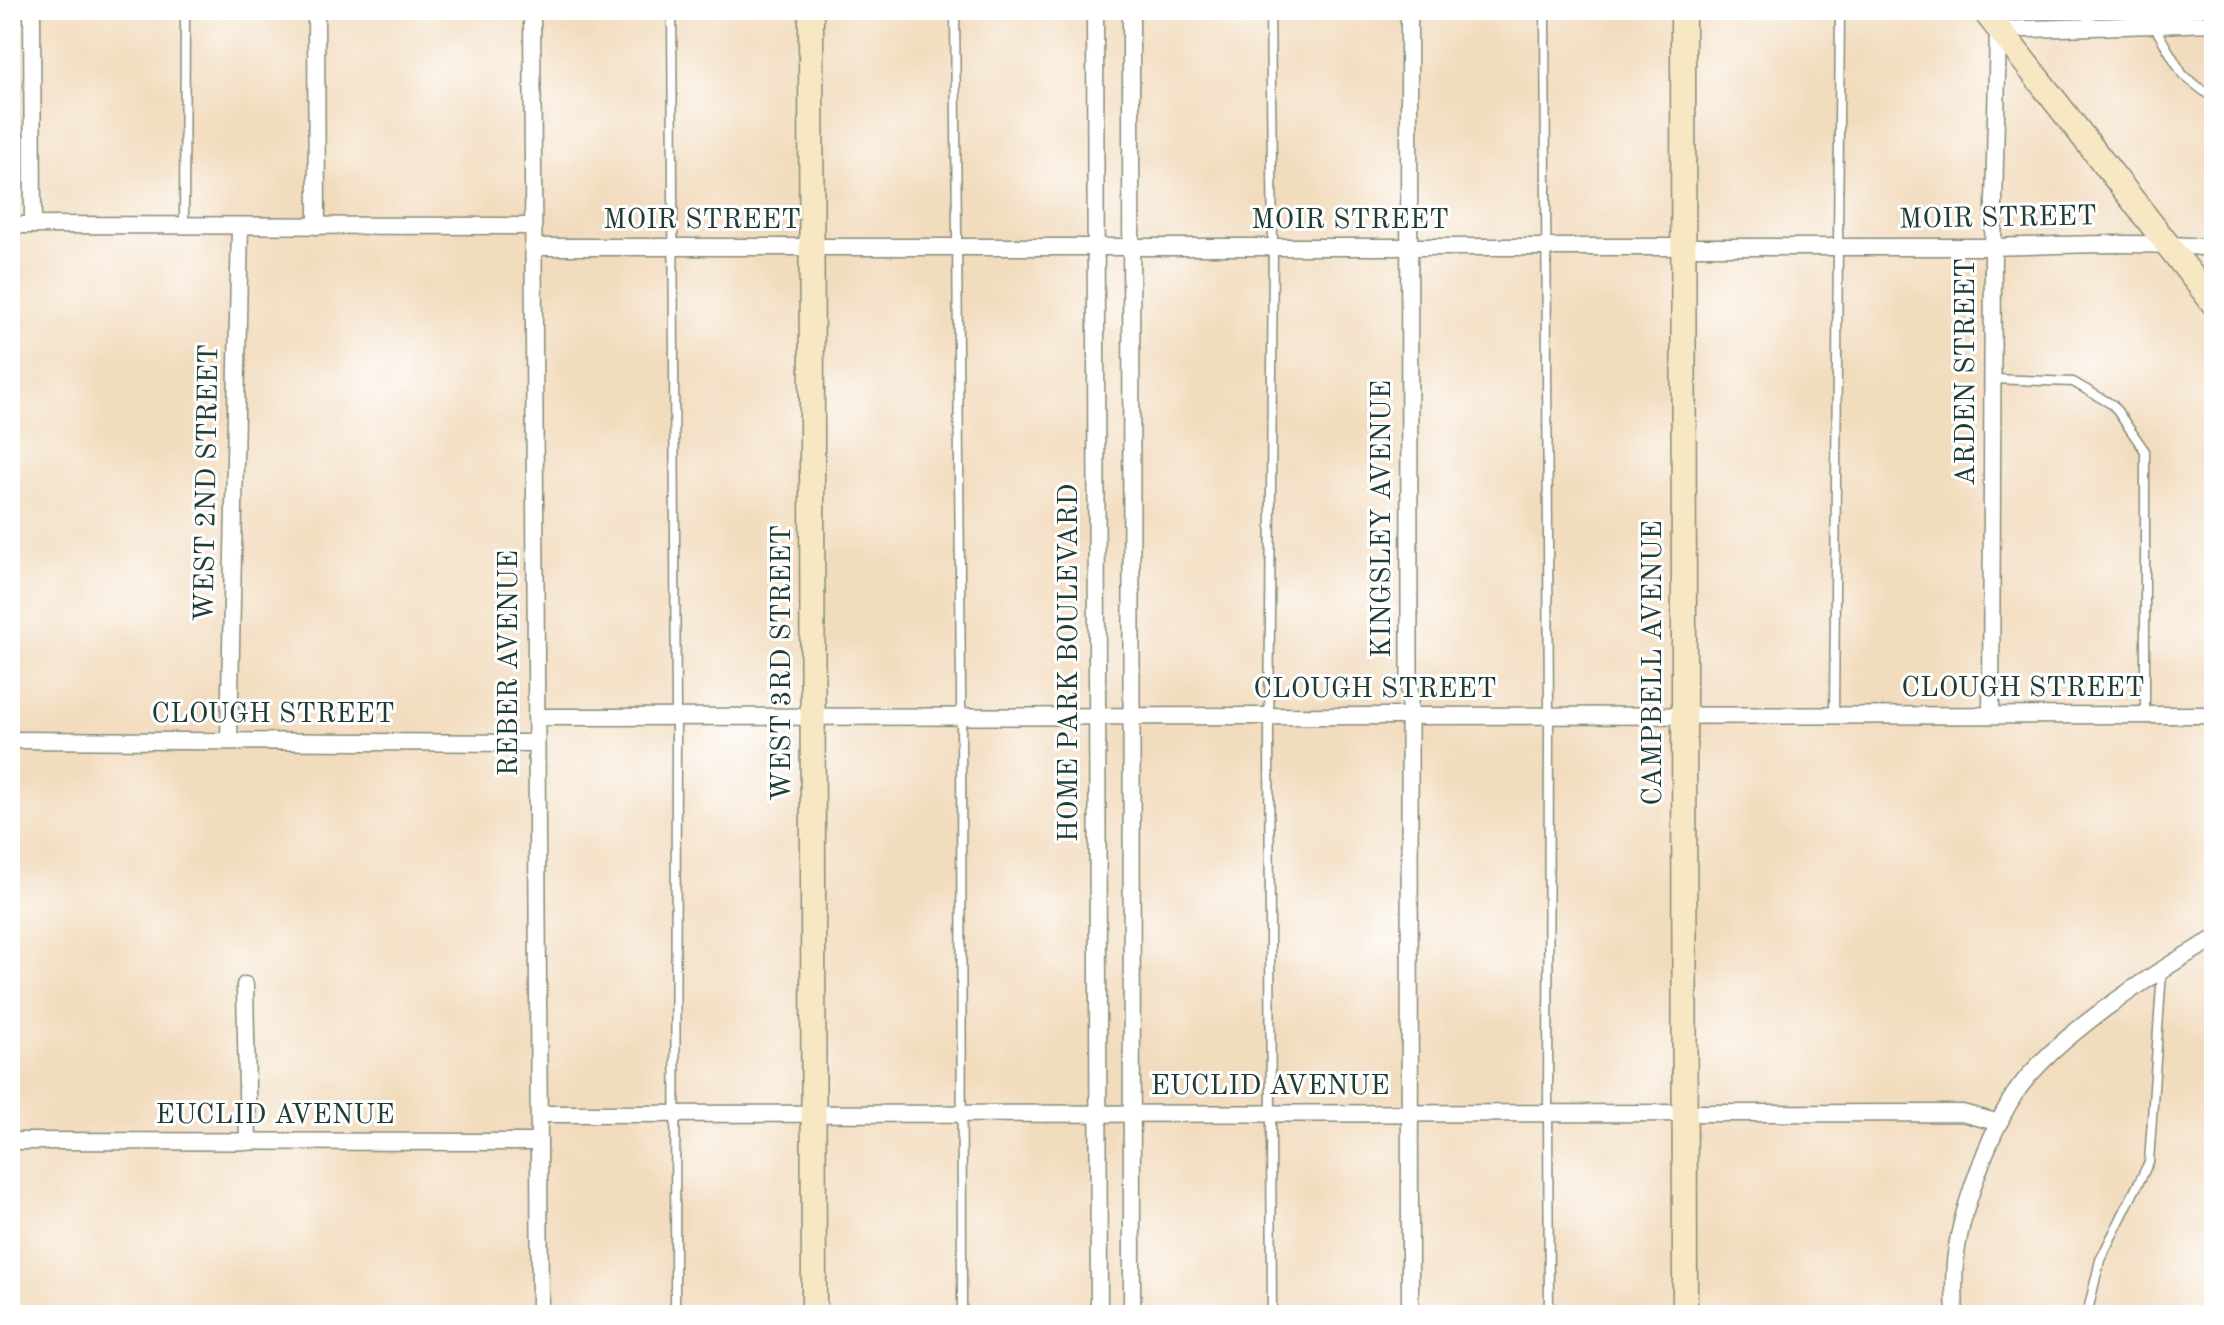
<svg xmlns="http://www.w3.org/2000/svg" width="2224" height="1325" viewBox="0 0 2224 1325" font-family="'Old Standard TT',serif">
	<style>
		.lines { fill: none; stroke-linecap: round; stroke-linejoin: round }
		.lane-casing { stroke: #888c79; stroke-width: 11 }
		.street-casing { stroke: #888c79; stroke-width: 19 }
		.secondary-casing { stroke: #888c79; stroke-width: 27 }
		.lane { stroke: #fff; stroke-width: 8 }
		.street { stroke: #fff; stroke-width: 16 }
		.secondary { stroke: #f7e8c3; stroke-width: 24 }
		.labels { text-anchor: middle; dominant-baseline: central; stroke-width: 6; stroke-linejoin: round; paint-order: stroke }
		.street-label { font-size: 28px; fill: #1f3d34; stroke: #fff }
	</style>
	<rect width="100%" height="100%" fill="#fff"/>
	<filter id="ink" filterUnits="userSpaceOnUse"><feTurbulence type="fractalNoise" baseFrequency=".0125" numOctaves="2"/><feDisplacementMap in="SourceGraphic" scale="16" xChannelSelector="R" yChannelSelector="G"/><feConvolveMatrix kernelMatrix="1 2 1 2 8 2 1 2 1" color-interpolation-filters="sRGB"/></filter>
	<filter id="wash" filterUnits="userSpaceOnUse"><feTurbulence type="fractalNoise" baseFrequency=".006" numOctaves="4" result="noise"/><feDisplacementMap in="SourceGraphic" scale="32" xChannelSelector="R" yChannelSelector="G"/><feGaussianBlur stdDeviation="1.8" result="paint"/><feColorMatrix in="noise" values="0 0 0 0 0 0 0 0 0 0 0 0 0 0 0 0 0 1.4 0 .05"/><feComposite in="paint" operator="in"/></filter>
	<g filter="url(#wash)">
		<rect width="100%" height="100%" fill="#f2dcbe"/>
	</g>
	<g filter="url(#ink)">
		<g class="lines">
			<defs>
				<g id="lane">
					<polyline points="672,10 676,717 675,1315"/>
					<polyline points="955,10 961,691 962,1315"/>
					<polyline points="1270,10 1273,247 1269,738 1272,1315"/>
					<polyline points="1545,10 1549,716 1548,1113 1549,1315"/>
					<polyline points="2087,10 2088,27"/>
					<polyline points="2154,26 2183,75 2214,99"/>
					<polyline points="184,225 185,10"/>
					<polyline points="1993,379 2073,382 2113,405 2145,451 2145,715"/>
					<polyline points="1834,715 1840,10"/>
					<polyline points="2087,1315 2100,1260 2149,1162 2162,971"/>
				</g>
				<g id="street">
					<polyline points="32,10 33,225"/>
					<polyline points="316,10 317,226"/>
					<polyline points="532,10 540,1315"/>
					<polyline points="1095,10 1099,1315"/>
					<polyline points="1131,10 1132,1315"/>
					<polyline points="1409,10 1410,1315"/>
					<polyline points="10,225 533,226"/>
					<path d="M533,247H1993C2067,245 2140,241 2214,248"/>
					<polyline points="1991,715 1993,247 1998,30 2214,23"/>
					<polyline points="536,717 2214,715"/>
					<polyline points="10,740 536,743"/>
					<polyline points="229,741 240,226"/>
					<polyline points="245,985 248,1142"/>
					<polyline points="539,1114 1962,1113 2000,1123"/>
					<polyline points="10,1141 539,1142"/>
					<path d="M1955,1315C1954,1295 1953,1274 1956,1254C1962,1208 1989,1135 2014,1095C2051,1039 2154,972 2214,939"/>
				</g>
				<g id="secondary">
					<polyline points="811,10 814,1315"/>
					<polyline points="1683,10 1685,1315"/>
					<polyline points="1984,10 2214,304"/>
				</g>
			</defs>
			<use href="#lane" class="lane-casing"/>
			<use href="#street" class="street-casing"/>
			<use href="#secondary" class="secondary-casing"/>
			<use href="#lane" class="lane"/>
			<use href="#street" class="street"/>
			<use href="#secondary" class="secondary"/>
		</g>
	</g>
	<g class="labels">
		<g class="street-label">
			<text transform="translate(1998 219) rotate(-1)">MOIR STREET</text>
			<text x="702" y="221">MOIR STREET</text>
			<text x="1350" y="221">MOIR STREET</text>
			<text transform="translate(1967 372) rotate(-90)">ARDEN STREET</text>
			<text transform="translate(208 483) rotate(-89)">WEST 2ND STREET</text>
			<text transform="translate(1383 519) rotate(-90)">KINGSLEY AVENUE</text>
			<text transform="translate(510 663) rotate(-90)">REBER AVENUE</text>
			<text transform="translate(783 663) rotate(-90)">WEST 3RD STREET</text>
			<text transform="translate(1070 663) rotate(-90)">HOME PARK BOULEVARD</text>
			<text transform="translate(1654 663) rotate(-90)">CAMPBELL AVENUE</text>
			<text x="2023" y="689">CLOUGH STREET</text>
			<text x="1375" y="690">CLOUGH STREET</text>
			<text x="273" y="715">CLOUGH STREET</text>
			<text x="1270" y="1087">EUCLID AVENUE</text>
			<text x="275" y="1116">EUCLID AVENUE</text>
		</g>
	</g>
	<rect width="2224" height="1325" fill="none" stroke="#fff" stroke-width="40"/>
</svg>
